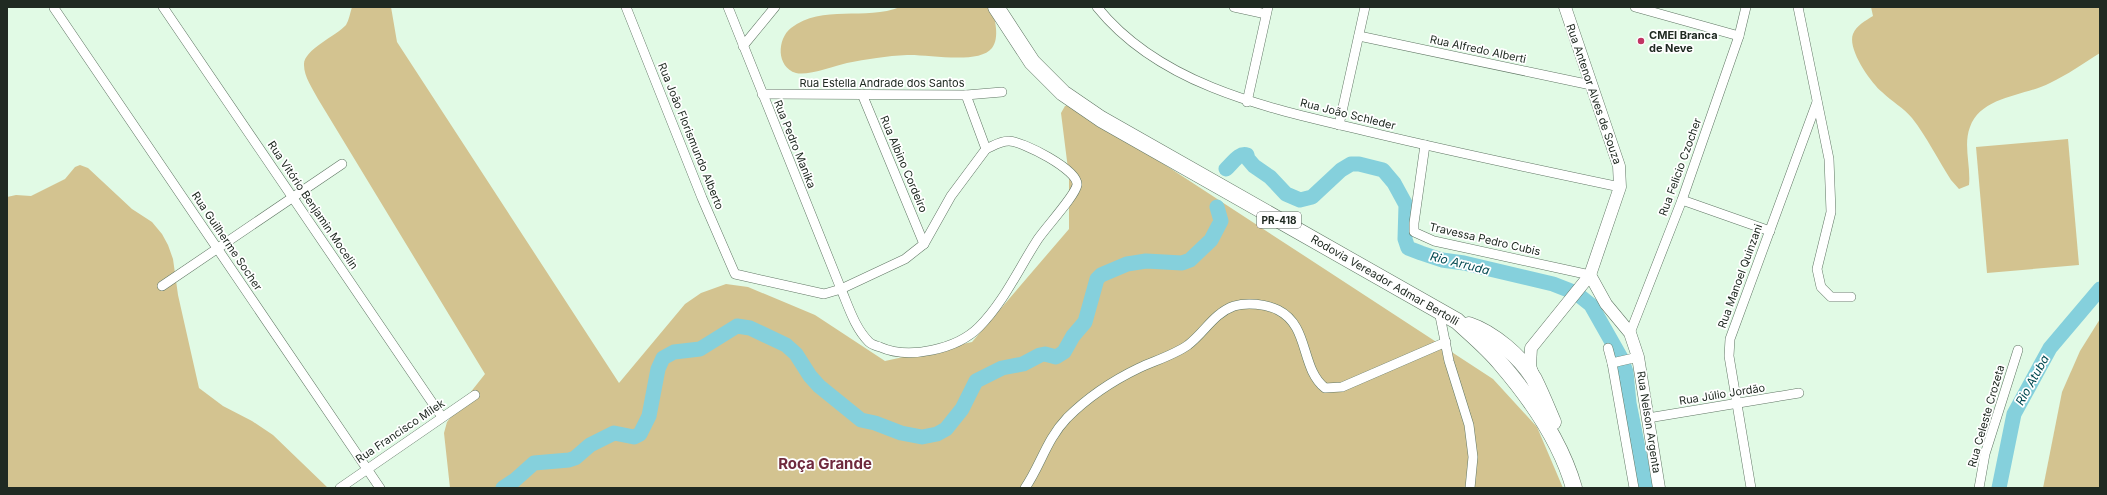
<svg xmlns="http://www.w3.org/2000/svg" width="2107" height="495" viewBox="0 0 2107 495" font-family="Inter,sans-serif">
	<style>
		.green { fill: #d3c390 }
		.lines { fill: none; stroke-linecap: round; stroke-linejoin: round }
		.river { stroke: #85d0dc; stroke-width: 15 }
		.street-casing { stroke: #607664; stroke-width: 10 }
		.secondary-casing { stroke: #607664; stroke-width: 13 }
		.highway-casing { stroke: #607664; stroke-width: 17 }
		.street { stroke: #fff; stroke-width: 9 }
		.secondary { stroke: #fff; stroke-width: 12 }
		.highway { stroke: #fff; stroke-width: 16 }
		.poi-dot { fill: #c13463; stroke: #fff; stroke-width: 1.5 }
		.labels { text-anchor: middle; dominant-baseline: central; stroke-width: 3.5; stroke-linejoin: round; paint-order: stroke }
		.shield { fill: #fff; stroke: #636a64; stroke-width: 1 }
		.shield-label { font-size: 10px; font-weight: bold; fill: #202a22 }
		.poi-label { font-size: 11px; font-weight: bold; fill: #202a22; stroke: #fff; text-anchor: start }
		.street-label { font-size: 11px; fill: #202a22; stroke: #fff }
		.water-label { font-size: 12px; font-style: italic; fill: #004850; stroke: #fff }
		.district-label { font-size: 15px; font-weight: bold; fill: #6f2a3e; stroke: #fff }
	</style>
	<rect width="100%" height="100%" fill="#e1fae5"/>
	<g class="green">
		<path d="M352,7H391L397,42L619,383L685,304L701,293L726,284L748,287L815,315L885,361L972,342L1069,229V177L1061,113L1065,106L1071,105L1081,110L1493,379L1537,427L1563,488H450L444,433L447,422L485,374L318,99C313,89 304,77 304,65C303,50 336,36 346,25C349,20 350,13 352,7Z"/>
		<path d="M900,7H991C995,18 1000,38 992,48C979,65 927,54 907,55C887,56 866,59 847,63C834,66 808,76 796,73C776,67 777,39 791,28C822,4 866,21 900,7Z"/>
		<path d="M1871,7H2100V53C2084,63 2067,75 2050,83C2025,96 1981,96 1970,127C1963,145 1971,166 1969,185L1959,189L1951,180C1938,160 1927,137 1912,118C1904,108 1891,101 1882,92C1871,83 1847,49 1853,34C1857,25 1865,21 1873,16Z"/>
		<polygon points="2068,139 2079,265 1987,273 1976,147"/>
		<polygon points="80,165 88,168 132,209 152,222 162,234 168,245 173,259 178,295 199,388 223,406 252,421 273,435 328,488 7,488 7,197 16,195 31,196 65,179 75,167"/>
		<polygon points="2100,319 2100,488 2043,488 2062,392 2080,351"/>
	</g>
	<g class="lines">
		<g class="river">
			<path d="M1226,169C1232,164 1239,152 1247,155L1248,159L1254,166L1270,177L1286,194L1300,200L1312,197L1341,170L1351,164H1359L1383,170L1394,183L1406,205L1405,239L1408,248L1421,253L1442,260L1464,263L1553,284L1576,293L1591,305L1621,358L1626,372L1629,403L1646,488"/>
			<polyline points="503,488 515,480 534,463 569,460 575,458 590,445 614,433 634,437 640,434 649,416 658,369 663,358 674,352 700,349 737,326 750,328 786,345 796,354 810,376 819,386 861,420 875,423 901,433 922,437 937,434 946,429 962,409 976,381 1002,368 1023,364 1040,355 1045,354 1056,357 1064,352 1073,336 1085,322 1097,279 1101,275 1127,264 1146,261 1182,263 1190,260 1211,240 1221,221 1217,207"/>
			<polyline points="1999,488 2014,414 2050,348 2100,289"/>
		</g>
		<defs>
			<g id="street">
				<polyline points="163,7 442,417"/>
				<path d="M626,7L702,198L735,274L824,294L841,289C849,308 855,328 869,342C872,345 877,346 880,347C909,360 957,349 979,327C1004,302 1019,268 1038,239C1046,227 1075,196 1077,185C1079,170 1022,141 1009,141C1000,141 993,146 986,149L966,95"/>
				<polyline points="728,7 841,289 905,259 924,244 951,196 986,149"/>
				<path d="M1097,7C1164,90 1279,110 1378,134C1458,153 1539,170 1620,187"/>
				<polyline points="1234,7 1266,14"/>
				<polyline points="1635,7 1739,36"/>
				<polyline points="1798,7 1829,159 1831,212 1817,269 1821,287 1831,297 1851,297"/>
				<polyline points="54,8 380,488"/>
				<polyline points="1359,36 1591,85"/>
				<polyline points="743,46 775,7"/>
				<polyline points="762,94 966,95 1002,92"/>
				<polyline points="862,94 924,244"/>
				<polyline points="1247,102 1268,7"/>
				<polyline points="1339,125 1365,7"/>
				<polyline points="1425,145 1414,223 1414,232 1434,241 1590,275"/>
				<polyline points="1682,200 1770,231"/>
				<polyline points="162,286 342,164"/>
				<polyline points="1439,311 1449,361 1469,425 1473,457 1470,488"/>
				<polyline points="1630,333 1682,200 1739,36 1746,7"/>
				<polyline points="1608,348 1612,363 1638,357"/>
				<polyline points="1612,363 1634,488"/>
				<polyline points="1648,418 1799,393"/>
				<polyline points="340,488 475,395"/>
				<path d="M1025,488C1041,465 1046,440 1067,418C1087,398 1114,380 1139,368C1154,361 1174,355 1188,345C1204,333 1214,313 1234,306C1247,302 1266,304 1278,310C1310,326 1300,368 1325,388L1342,387L1446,342"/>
				<polyline points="1751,488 1729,356 1730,339 1817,102"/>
				<polyline points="1979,488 1985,454 2018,350"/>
			</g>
			<g id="secondary">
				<polyline points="1590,275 1606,304 1630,333 1638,357 1659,488"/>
				<polyline points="1533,375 1530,366 1531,348 1590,275 1620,187 1619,166 1565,7"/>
			</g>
			<g id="highway">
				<path d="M996,7L1032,62L1063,93L1101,119L1457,321C1472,335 1488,348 1501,364C1532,400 1561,442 1574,488"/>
				<path d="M1469,325C1493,333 1521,357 1534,379C1541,393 1547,408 1553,422"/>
			</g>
		</defs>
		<use href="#street" class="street-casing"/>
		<use href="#secondary" class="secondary-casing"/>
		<use href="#highway" class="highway-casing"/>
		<use href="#street" class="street"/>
		<use href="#secondary" class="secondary"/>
		<use href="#highway" class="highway"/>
	</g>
	<circle class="poi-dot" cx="1641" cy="41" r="4"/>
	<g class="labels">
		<rect class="shield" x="1257" y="212" width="44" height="16" rx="3"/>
		<g class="shield-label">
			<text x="1279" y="220">PR-418</text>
		</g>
		<g class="poi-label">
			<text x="1649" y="35">CMEI Branca<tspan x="1649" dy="13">de Neve</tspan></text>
		</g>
		<g class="street-label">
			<text transform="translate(1478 49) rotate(12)">Rua Alfredo Alberti</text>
			<text x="882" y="83">Rua Estella Andrade dos Santos</text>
			<text transform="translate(1594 94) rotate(71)">Rua Antenor Alves de Souza</text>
			<text transform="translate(1348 114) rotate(14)">Rua João Schleder</text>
			<text transform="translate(691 136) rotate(68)">Rua João Florismundo Alberto</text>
			<text transform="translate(795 144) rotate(68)">Rua Pedro Manika</text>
			<text transform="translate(904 164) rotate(67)">Rua Albino Cordeiro</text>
			<text transform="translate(1680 167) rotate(-70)">Rua Felicio Czocher</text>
			<text transform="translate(313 205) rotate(56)">Rua Vitório Benjamin Mocelin</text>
			<text transform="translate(1485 239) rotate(13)">Travessa Pedro Cubis</text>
			<text transform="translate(227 241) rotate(56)">Rua Guilherme Socher</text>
			<text transform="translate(1740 276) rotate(-70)">Rua Manoel Quinzani</text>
			<text transform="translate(1385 280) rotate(30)">Rodovia Vereador Admar Bertolli</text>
			<text transform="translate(1722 394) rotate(-9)">Rua Júlio Jordão</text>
			<text transform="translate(1986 416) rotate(-74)">Rua Celeste Crozeta</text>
			<text transform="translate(1649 422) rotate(81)">Rua Nelson Argenta</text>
			<text transform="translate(400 431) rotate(-34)">Rua Francisco Milek</text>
		</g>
		<g class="water-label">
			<text transform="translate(1460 263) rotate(14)">Rio Arruda</text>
			<text transform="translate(2032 380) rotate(-61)">Rio Atuba</text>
		</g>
		<g class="district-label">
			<text x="825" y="463">Roça Grande</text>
		</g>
	</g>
	<rect width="2107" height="495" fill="none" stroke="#202a22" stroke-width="16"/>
</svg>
